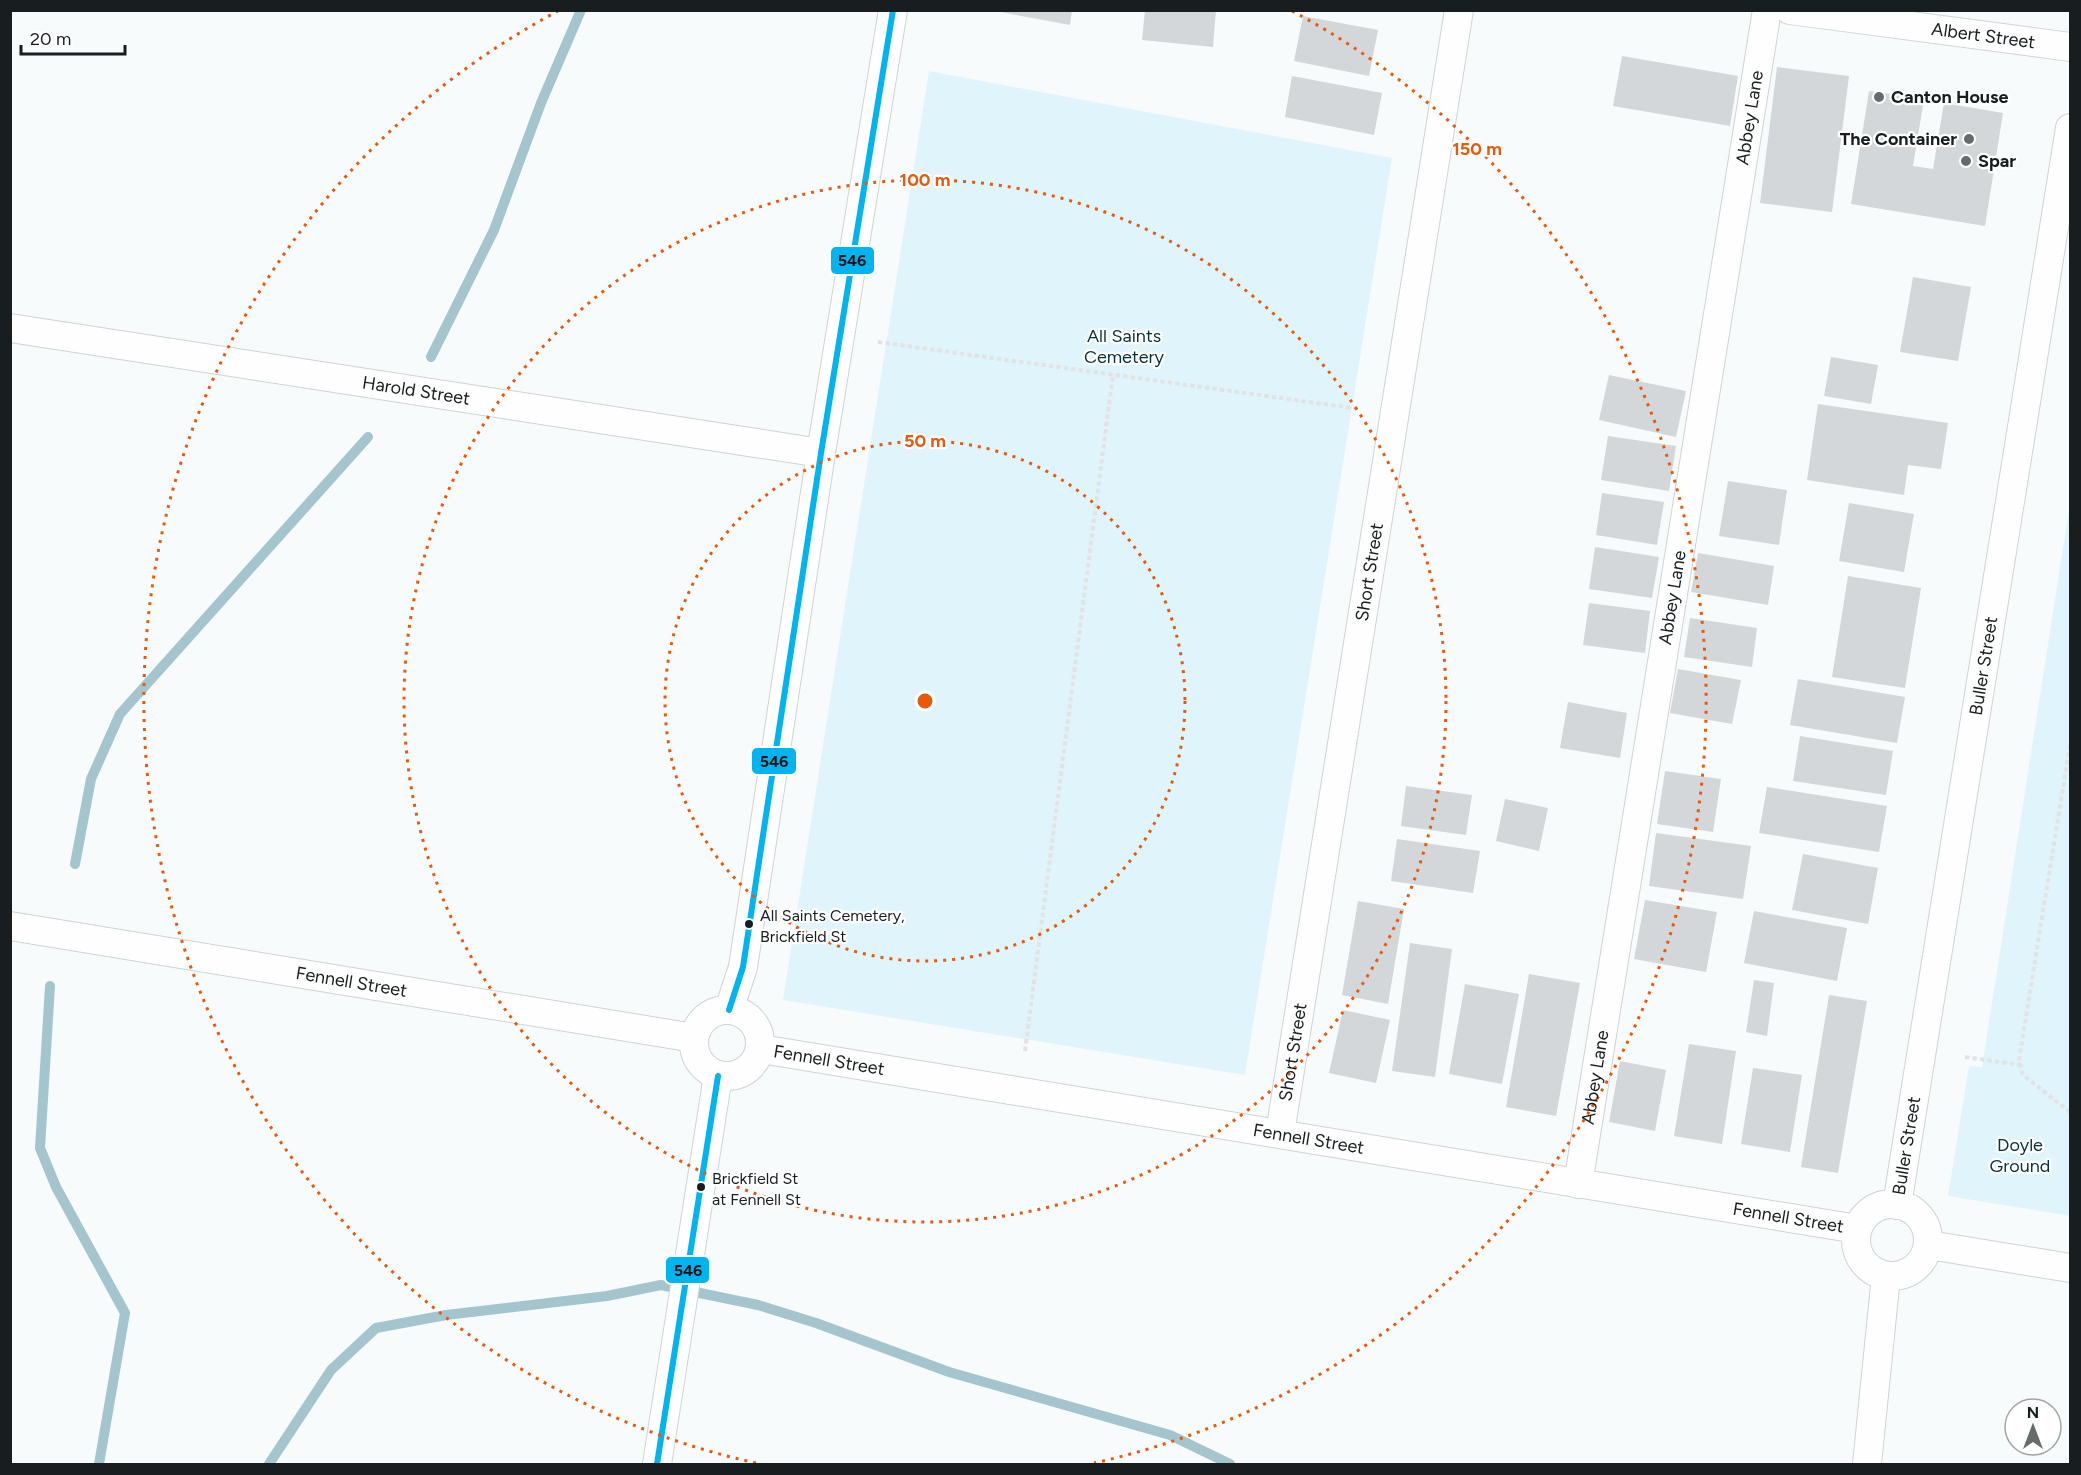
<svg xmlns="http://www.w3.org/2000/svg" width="2081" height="1475" viewBox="0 0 2081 1475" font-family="Figtree,sans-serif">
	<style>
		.green { fill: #e0f5fb }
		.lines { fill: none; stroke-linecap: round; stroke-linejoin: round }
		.stream { stroke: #a5c5ce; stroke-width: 10 }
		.building { fill: #d3d7d9 }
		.street-casing { stroke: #ced3d4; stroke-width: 30 }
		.path { stroke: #e2e3e4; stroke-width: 4; stroke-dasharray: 4.5 3; stroke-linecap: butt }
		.street { stroke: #fefeff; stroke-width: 28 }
		.bus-1-casing { stroke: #fff; stroke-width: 10 }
		.bus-1 { stroke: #00b5ef; stroke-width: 6 }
		.ring { fill: none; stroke: #e8590c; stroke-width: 3; stroke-dasharray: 3 6 }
		.poi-dot { fill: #666b6c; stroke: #fff; stroke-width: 2 }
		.bus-dot { fill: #181d1f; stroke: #fff; stroke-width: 2 }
		.labels { text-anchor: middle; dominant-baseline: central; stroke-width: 4.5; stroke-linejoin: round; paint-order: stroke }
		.bus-label { font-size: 16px; fill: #181d1f; stroke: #fff; text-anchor: start }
		.street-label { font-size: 18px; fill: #181d1f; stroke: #fff }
		.poi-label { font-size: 18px; font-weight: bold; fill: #181d1f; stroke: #fff; text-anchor: start }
		.park-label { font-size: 18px; fill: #06313b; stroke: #fff }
		.centre { fill: #e8590c; stroke: #fff; stroke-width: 3 }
		.ring-label { font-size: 18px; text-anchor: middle; font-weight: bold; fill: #e8590c; stroke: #fff; stroke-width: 4.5; stroke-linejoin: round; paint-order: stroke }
		.line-badge { stroke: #fff; stroke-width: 2 }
		.pale-badge-label { font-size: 16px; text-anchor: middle; font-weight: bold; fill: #111 }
	</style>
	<rect width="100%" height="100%" fill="#f7fbfc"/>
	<g class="green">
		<polygon points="929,71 1392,158 1245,1075 783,1000"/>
		<polygon points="2070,503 2070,1216 1948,1196 1969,1066 1982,1067"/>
	</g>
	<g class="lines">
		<g class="stream">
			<polyline points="431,357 494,230 541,103 581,10"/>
			<polyline points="75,864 91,779 120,714 368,437"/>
			<polyline points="50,986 40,1148 56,1187 125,1313 99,1464"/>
			<polyline points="269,1464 331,1370 376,1328 446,1315 607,1296 661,1285 758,1305 816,1323 949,1372 1170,1435 1230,1464"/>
		</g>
	</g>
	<g class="building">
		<polygon points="990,10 1072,10 1070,25"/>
		<polygon points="1145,10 1216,10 1213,47 1142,40"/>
		<polygon points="1303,16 1378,30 1369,76 1294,61"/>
		<polygon points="1622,56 1738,76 1730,126 1613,106"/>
		<polygon points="1777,67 1849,76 1832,212 1760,203"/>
		<polygon points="1292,76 1382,93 1374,135 1285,117"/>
		<polygon points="1869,91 1924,99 1913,166 1933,169 1944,103 2003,113 1985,226 1851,204"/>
		<polygon points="1913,277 1971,287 1958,361 1900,352"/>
		<polygon points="1831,357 1878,365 1871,404 1824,396"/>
		<polygon points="1609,375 1686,391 1676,437 1599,420"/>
		<polygon points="1818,404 1948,423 1941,469 1908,465 1904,495 1807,480"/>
		<polygon points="1608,436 1676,446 1669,491 1601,480"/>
		<polygon points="1728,481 1787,490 1779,545 1719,536"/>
		<polygon points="1602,493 1664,502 1657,545 1596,535"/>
		<polygon points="1849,503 1914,514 1904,572 1839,561"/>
		<polygon points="1595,547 1659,557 1652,598 1589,589"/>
		<polygon points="1698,553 1774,566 1768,605 1691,592"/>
		<polygon points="1848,576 1921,588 1905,688 1832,677"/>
		<polygon points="1589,603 1650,611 1645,653 1583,645"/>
		<polygon points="1690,618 1757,628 1752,667 1684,657"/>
		<polygon points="1678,669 1741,680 1732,724 1670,713"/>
		<polygon points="1798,679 1905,697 1897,743 1790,725"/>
		<polygon points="1568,702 1627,713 1620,758 1560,748"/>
		<polygon points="1800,736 1893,751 1886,795 1793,781"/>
		<polygon points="1665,771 1721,779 1713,832 1657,824"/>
		<polygon points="1406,786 1472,795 1466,835 1401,826"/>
		<polygon points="1767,787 1887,806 1879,852 1759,833"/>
		<polygon points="1505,799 1548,808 1539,851 1496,841"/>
		<polygon points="1656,833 1751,846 1743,899 1649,886"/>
		<polygon points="1397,839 1480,851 1473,893 1391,881"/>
		<polygon points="1803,854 1878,868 1868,924 1792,910"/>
		<polygon points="1645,900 1717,912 1706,972 1634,959"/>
		<polygon points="1358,901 1404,909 1388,1004 1342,995"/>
		<polygon points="1754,911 1847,928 1837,981 1744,963"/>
		<polygon points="1410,943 1452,949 1435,1077 1392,1071"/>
		<polygon points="1529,974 1580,983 1556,1116 1506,1107"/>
		<polygon points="1754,980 1774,983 1767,1036 1746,1032"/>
		<polygon points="1465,984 1519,994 1502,1084 1449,1074"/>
		<polygon points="1829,995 1867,1001 1838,1173 1801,1167"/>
		<polygon points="1343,1010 1390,1020 1376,1083 1329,1073"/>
		<polygon points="1689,1044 1736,1051 1722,1144 1674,1136"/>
		<polygon points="1620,1061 1666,1070 1655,1131 1609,1122"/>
		<polygon points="1753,1068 1802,1075 1790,1152 1741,1144"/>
	</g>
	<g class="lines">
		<defs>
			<g id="street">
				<path id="s1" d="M1790,10L2070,47"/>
				<path id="s2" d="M10,328L821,453"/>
				<path id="s3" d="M10,926L694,1038"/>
				<circle cx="727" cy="1043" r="33"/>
				<polyline points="729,1010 743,967 821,453 893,10"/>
				<path id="s4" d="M761,1049L1857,1229"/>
				<path id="s5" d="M1280,1133L1459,10"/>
				<path id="s6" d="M1578,1184L1767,10"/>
				<circle cx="1892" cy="1240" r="36"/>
				<path id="s7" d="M1897,1205L2070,128"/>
				<polyline points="1929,1245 2070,1268"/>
				<polyline points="657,1464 718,1076"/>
				<polyline points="1867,1464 1886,1276"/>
			</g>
		</defs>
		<use href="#street" class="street-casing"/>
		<g class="path">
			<polyline points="878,342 1360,409"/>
			<polyline points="2070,745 2019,1060 2023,1075 2070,1112"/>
			<polyline points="1025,1051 1113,374"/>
			<polyline points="1965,1057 2021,1065"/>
		</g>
		<use href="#street" class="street"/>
		<defs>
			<g id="bus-1">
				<polyline points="729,1010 743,967 821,453 893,10"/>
				<polyline points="657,1464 718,1076"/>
			</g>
		</defs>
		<use href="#bus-1" class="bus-1-casing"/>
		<use href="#bus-1" class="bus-1"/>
	</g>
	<g class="ring">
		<circle cx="925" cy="701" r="260"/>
		<circle cx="925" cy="701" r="521"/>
		<path d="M756 1463A781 781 0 0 1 558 11M1292 11A781 781 0 0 1 1094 1463"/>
	</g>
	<g class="poi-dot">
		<circle cx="1879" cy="97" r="6"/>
		<circle cx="1969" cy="139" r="6"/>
		<circle cx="1966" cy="161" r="6"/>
	</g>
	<g class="bus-dot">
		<circle cx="749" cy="924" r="5"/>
		<circle cx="701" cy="1187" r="5"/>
	</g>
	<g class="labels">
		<g class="bus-label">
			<text x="760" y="915">All Saints Cemetery,<tspan x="760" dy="21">Brickfield St</tspan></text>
			<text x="712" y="1178">Brickfield St<tspan x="712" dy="21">at Fennell St</tspan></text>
		</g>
		<g class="street-label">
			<text stroke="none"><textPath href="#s1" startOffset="195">Albert Street</textPath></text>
			<text stroke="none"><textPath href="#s6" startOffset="1080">Abbey Lane</textPath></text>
			<text stroke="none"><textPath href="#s2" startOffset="411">Harold Street</textPath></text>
			<text stroke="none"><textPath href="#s5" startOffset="568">Short Street</textPath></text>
			<text stroke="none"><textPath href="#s6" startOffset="594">Abbey Lane</textPath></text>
			<text stroke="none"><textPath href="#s7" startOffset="546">Buller Street</textPath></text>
			<text stroke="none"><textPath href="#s3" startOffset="346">Fennell Street</textPath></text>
			<text stroke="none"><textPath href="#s5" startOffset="82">Short Street</textPath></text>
			<text stroke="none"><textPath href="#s4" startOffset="69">Fennell Street</textPath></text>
			<text stroke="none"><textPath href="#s6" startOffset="108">Abbey Lane</textPath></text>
			<text stroke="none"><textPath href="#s4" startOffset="555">Fennell Street</textPath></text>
			<text stroke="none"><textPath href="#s7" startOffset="60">Buller Street</textPath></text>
			<text stroke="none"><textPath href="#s4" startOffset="1041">Fennell Street</textPath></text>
		</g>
		<g class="poi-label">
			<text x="1891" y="97">Canton House</text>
			<text x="1957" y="139" text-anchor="end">The Container</text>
			<text x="1978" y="161">Spar</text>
		</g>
		<g class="park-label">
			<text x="1124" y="336">All Saints<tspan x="1124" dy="21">Cemetery</tspan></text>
			<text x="2020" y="1145">Doyle<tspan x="2020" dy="21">Ground</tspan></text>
		</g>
	</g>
	<circle cx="925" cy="701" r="9" class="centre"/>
	<g class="ring-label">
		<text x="1477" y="155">150 m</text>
		<text x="925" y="186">100 m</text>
		<text x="925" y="447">50 m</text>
	</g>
	<g class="line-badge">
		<rect x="830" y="246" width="45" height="29" rx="6" fill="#00b5ef"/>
		<rect x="751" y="747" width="46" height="28" rx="6" fill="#00b5ef"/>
		<rect x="665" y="1256" width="45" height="28" rx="6" fill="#00b5ef"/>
	</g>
	<g class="pale-badge-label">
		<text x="852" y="266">546</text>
		<text x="774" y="767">546</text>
		<text x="688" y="1276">546</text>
	</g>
	<rect width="2081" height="1475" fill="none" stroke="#181d1f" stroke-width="24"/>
	<g transform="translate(2033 1427)"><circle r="28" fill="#ffffff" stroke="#a3a5a5" stroke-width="1.5"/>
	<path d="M0-4.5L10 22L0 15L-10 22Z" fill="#666b6c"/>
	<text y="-9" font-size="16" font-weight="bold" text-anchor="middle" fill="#181d1f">N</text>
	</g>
	<path d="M21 45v9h104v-9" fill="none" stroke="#181d1f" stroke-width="3"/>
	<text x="30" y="45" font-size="18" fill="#181d1f" stroke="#ffffff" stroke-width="4.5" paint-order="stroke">20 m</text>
</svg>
